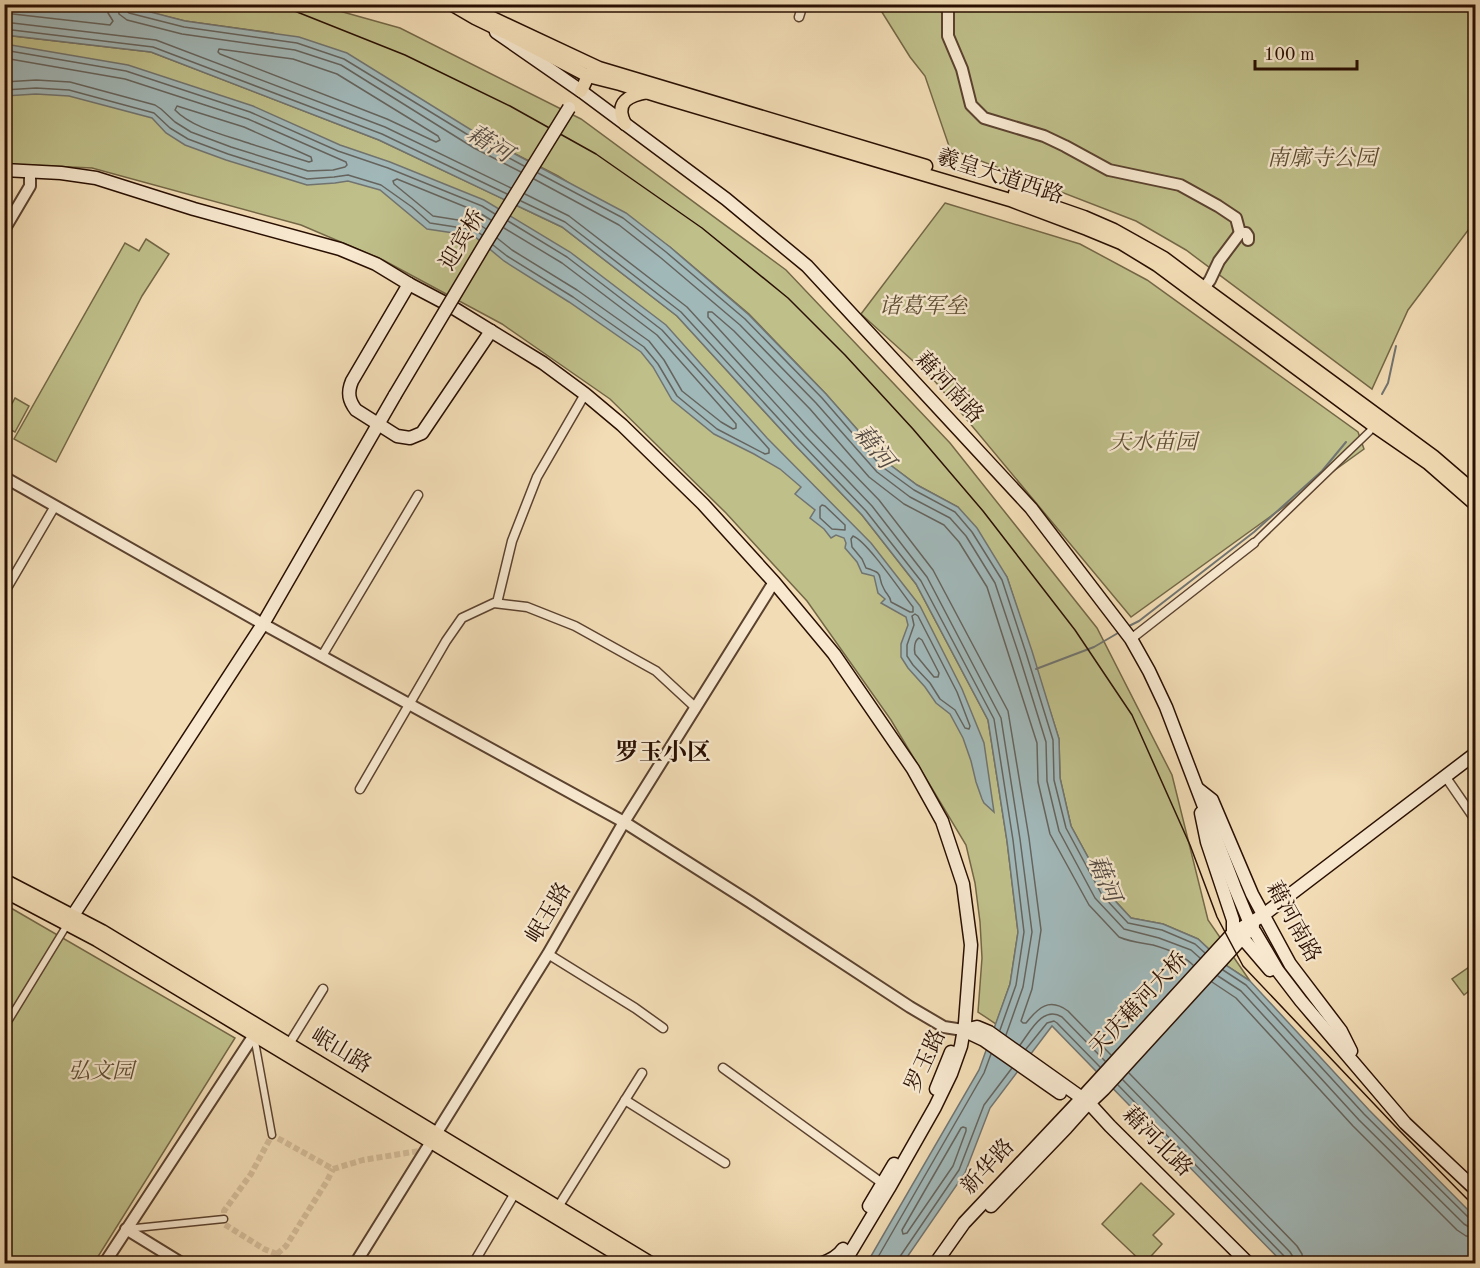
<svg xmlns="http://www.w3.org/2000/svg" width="1480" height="1268" viewBox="0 0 1480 1268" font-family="'Old Standard TT','Noto Serif SC',serif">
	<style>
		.green { fill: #bfbf8a; stroke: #746746; stroke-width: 1.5 }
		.water { fill: #a1b8b9; stroke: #717470; stroke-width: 1.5 }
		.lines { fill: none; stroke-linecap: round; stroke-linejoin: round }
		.shore { stroke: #65645e; stroke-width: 1.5 }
		.stream { stroke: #717470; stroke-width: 2 }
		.pedestrian-tunnel { stroke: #d4bd9a; stroke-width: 6; stroke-dasharray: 6 3; stroke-linecap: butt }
		.pedestrian-casing { stroke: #5b422f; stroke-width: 9 }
		.minor-casing { stroke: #5b422f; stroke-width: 11 }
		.tertiary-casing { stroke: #5b422f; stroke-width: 14 }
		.secondary-casing { stroke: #290f02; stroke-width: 15 }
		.primary-casing { stroke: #290f02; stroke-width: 15 }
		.pedestrian { stroke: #f7e8cf; stroke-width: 6 }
		.minor { stroke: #f7e8cf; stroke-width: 8 }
		.tertiary { stroke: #f7e8cf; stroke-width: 10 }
		.secondary { stroke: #f7e8cf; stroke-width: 12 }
		.primary { stroke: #f2dcb5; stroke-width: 12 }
		.tram { stroke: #290f02; stroke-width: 1.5 }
		.secondary-bridge-casing { stroke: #290f02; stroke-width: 15; stroke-linecap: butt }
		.secondary-bridge { stroke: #f7e8cf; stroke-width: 12 }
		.labels { text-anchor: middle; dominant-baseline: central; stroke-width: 4.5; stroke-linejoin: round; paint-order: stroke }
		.park-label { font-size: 22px; font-style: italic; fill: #5e4d32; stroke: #f7e8cf }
		.street-label { font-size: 22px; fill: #290f02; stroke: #f7e8cf }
		.water-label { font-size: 24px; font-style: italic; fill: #534a42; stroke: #f7e8cf }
		.neighbourhood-label { font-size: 24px; font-weight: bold; fill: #290f02; stroke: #f7e8cf }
	</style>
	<rect width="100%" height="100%" fill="#f2dcb5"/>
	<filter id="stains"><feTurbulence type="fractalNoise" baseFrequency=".00333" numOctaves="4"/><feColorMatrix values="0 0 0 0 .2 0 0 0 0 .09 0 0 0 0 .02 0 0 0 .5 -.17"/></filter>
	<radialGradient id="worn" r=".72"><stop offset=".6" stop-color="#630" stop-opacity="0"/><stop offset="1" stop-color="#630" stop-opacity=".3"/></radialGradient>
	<g class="green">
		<polygon points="884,4 1475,5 1475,221 1408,310 1372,389 1186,250 1136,221 950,149 925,76 910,57 880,9"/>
		<polygon points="120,5 318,5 400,28 581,119 786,270 950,443 1097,628 1172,775 1208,920 1250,981 1227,966 1198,939 1163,924 1131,918 1107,892 1071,826 1060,778 1059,739 1007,577 958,507 917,485 885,461 826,394 749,314 670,247 558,176 481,136 273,33 185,21"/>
		<polygon points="4,35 151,52 379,140 562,227 677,316 795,445 862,515 916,584 988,720 1007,841 1018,932 1010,984 996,1024 978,1012 982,958 980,922 975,883 966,845 891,720 807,601 726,513 610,399 502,324 383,260 301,225 92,168 5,164"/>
		<polygon points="945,203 1080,244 1147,280 1358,432 1364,449 1131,617 933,379 861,314"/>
		<polygon points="146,239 169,254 142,296 56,462 14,439 125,243 139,251"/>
		<polygon points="15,398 29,406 15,432 5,427 5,417"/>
		<polygon points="4,904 235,1038 94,1263 5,1263"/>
		<polygon points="1475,963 1475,986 1464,995 1452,979"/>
		<polygon points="1141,1183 1174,1214 1153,1235 1162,1244 1144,1264 1102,1224"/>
	</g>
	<g class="water">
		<polygon points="120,4 185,21 299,37 347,53 481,136 626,213 670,247 749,315 826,394 885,461 917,485 958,507 977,528 1007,577 1032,651 1059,739 1060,778 1071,826 1107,892 1131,918 1163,924 1198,939 1227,966 1250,981 1369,1110 1475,1217 1475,1263 1283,1263 1052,1026 990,1108 965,1173 903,1263 867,1263 979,1070 1010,984 1018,932 1007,841 988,720 916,584 862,515 795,445 677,316 562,227 379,140 151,52 5,35 5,5"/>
		<polygon points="5,44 128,65 253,106 340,145 390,162 484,200 570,252 666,325 767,438 871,543 920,606 962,689 984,743 994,812 984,803 982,799 976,782 971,761 963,738 950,714 936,703 925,687 908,668 901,657 901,644 908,625 906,617 881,603 885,599 878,593 874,576 862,573 857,562 845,548 846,543 844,538 836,535 831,538 824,529 810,518 815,510 795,494 801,487 780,469 754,454 714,434 672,400 653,367 641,352 569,302 504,261 474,236 427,229 380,190 348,181 335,183 307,185 226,160 185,145 166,133 152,118 69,96 36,94 5,96"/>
	</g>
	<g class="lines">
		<g class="shore">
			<polyline points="117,4 119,14 127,20 182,34 295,50 341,65 474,148 521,172"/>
			<polyline points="124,4 125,9 129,13 184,27 297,43 344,59 478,141 524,166"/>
			<polyline points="4,13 110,25 113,21 108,13 108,4"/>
			<polyline points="4,22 156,40 385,127 511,188"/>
			<polyline points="4,29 153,47 382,134 507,194"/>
			<polygon points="219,49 293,59 337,74 438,136 440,140 436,142 387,119 220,54 218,52"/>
			<polyline points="4,50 126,71 250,112 338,151 388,168 482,206 495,214"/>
			<polyline points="4,58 125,79 248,119 346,162 347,165 345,167 333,170 308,171 231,147 191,132 175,122 161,109 155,105 70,82 36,80 4,82"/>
			<polyline points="4,90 36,88 69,90 154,113 170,128 188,139 228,154 307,179 334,177 348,175 381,185 412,207 430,223 475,230 482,235"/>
			<path d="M177,106L244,127L311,157L312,161L309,162C290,156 270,150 251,144C228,136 192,128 175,110Z"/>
			<polyline points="538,173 623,218 666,252 745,319 822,398 881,466 914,490 955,512 972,532 1002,580 1026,653 1053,740 1054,780 1066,828 1102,895 1128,923 1162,930 1195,944 1205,953"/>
			<polyline points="534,179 619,225 661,258 740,325 816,403 877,472 910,497 950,518 966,536 995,583 1019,655 1046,742 1047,781 1059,831 1095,898 1124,929 1159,938 1191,950 1200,958"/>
			<polyline points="525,194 569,216 687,307 805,436 872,506 927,577 1001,718 1020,839 1032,932 1023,987 1006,1035"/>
			<polyline points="521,201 565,222 681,312 799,441 866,511 921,581 994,719 1013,840 1024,932 1016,985 1000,1030"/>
			<polyline points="486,229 477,223 433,216 394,184 393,181 397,179 478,212 491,220"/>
			<polyline points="497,238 512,250 577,290 649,341 664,360 682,391 721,422 733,429 736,428 736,424 657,335 562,263 504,228"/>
			<polyline points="493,245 507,256 573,297 644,347 658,364 677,396 717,429 765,454 769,453 769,449 662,330 567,257 508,221"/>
			<polygon points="822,505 825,506 845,525 845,530 832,529 820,518 820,507"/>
			<path d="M853,536C867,541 902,593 913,607V612H910L891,602C890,595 886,594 884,589C876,575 886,574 866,568L862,559L852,547L851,539Z"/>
			<polygon points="915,614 918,616 957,692 970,726 969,729 965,728 955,710 940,699 930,683 913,665 907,656 907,645 914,625 912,616"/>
			<path d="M919,638L922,640L939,673L938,677H934L915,654C914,649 914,641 919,638Z"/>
			<polyline points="1223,970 1246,985 1364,1114 1469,1218 1476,1220"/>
			<polyline points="1218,976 1241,991 1359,1120 1464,1224 1469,1227 1476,1228"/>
			<polyline points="1212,982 1236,998 1353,1126 1457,1230 1466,1236 1476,1237"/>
			<path d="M1020,1045C1030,1032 1043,1005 1062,1017L1105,1061"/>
			<polyline points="1026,1049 1047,1023 1054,1021 1057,1023 1100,1067"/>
			<path d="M1111,1055L1068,1011C1049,997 1038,1008 1026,1023H1023L1021,1021L1032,989L1041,930L1029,838L1008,711L933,570L879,500L811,430L708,317V312H712L734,331L810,409L869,477L904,504L944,525L959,542L987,587L1037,743L1038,782L1050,834L1089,905L1119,937C1130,942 1142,943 1153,945C1167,949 1183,955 1193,965"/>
			<polyline points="1129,1073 1297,1246 1302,1254 1303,1264"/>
			<polyline points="1123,1080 1290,1252 1293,1257 1294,1264"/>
			<polyline points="1118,1085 1285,1257 1287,1264"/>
			<polygon points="963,1127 966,1128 966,1131 953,1166 907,1233 903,1234 902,1230 961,1128"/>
			<polyline points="874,1264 984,1073 991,1054"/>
			<polyline points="898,1264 899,1258 959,1170 984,1105 1012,1068"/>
		</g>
		<g class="stream">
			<polyline points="1382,394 1388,383 1396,346"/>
			<polyline points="1129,626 1139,621 1254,532 1322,471 1346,442"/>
			<polyline points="1036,669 1094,647 1118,633"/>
		</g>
		<g class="pedestrian-tunnel">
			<polyline points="277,1254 264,1249 224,1224 224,1211 251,1174 272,1135 333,1169 363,1160 425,1150"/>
			<polyline points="277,1254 286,1246 327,1181 333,1169"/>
			<polyline points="277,1254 280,1264"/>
		</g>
		<defs>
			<g id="pedestrian">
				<polyline points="1254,543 1370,431 1373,426"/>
				<polyline points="4,1028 67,925"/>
				<polyline points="254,1036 272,1135"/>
				<polyline points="126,1229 224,1219"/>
			</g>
			<g id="minor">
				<polyline points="799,17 803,4"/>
				<polyline points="4,593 55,506"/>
				<polyline points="497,603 512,541 537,477 585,394"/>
				<polyline points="1131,639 1254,543"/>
				<polyline points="322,656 418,495"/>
				<polyline points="1445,776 1476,821"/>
				<polyline points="360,789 446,641 462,618 494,603 527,607 575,626 656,671 696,708"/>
				<polyline points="548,954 635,1008 663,1028"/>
				<polyline points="289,1044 323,989"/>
				<polyline points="723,1068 882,1183"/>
				<polyline points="625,1100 725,1163"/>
				<polyline points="558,1207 642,1073"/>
				<polyline points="473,1264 515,1193"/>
			</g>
			<g id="tertiary">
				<polyline points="942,4 948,10 948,36 962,69 971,105 984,118 1044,136 1065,146 1109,170 1180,185 1218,206 1236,218 1240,233"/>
				<polyline points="4,230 30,186 30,171"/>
				<polyline points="1240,233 1246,233 1248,236 1248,240"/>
				<polyline points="1199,295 1210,280 1219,261 1240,233"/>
				<polyline points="4,477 263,624 624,822 750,902 910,1007 944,1027 963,1030"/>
				<polyline points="126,1229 183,1264"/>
				<polyline points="104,1264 254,1035"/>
				<polyline points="355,1264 548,954 624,822 774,582"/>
			</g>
			<g id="secondary">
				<polyline points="496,32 581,91 726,199 807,266 1031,508 1131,639 1149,671 1166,707 1235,888 1248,919"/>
				<polyline points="4,170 61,173 96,178 194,209 340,249 376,264 409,284 447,304 543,363 585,394 622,425 703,504 774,582 834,654 913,769 942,821 963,884 971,945 965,1023 961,1046 951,1074 935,1107 889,1188 847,1258 839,1264"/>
				<path d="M409,284L352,381C347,393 349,401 356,410L397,436L410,438L422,433L491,331"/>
				<polyline points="1198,789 1212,800 1252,894 1290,964 1341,1031 1351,1051"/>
				<polyline points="1201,813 1207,842 1233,920 1233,933"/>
				<polyline points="68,923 263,624 395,395"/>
				<polyline points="1255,932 1278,971 1301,1001 1405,1123 1476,1190"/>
				<polyline points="1239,940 1246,942 1270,970"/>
				<polyline points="963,1030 977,1027 989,1032 1089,1103 1110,1126 1249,1264"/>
				<polyline points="963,1030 984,1040 1060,1093"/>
				<polyline points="936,1089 951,1052"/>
				<polyline points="869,1206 894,1164"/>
				<polyline points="991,1206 1066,1128 1083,1109 1104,1089 1253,926"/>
				<path d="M820,1264C829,1261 838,1257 843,1249"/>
				<polyline points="935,1264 964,1223 1081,1099 1233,933 1262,916 1476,753"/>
			</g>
			<g id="primary">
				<polyline points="451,4 475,18 506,33 588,76 620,84 662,97 1010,200 1087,229 1121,243 1157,265 1370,423 1428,463 1476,505"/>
				<polyline points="469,4 486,15 599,68 926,166"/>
				<polyline points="581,91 588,76 593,72"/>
				<path d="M625,124C614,102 629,95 648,92"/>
				<polyline points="1015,193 1084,217 1114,230 1164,258 1204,288 1433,456 1476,493"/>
				<polyline points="4,880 102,931 652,1264"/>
				<polyline points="4,891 97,940 633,1264"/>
			</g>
		</defs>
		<use href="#pedestrian" class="pedestrian-casing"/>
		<use href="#minor" class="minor-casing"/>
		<use href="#tertiary" class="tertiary-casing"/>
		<use href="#secondary" class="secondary-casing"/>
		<use href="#primary" class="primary-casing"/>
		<use href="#pedestrian" class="pedestrian"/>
		<use href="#minor" class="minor"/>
		<use href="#tertiary" class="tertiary"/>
		<use href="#secondary" class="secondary"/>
		<use href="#primary" class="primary"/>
		<polyline class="tram" points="277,4 405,55 510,106 596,154 702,228 788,298 845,355 913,429 983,511 1075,630 1132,715 1190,845 1217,917 1243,966 1395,1126 1476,1208"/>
		<defs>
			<polyline id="secondary-bridge" points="395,395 485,244 569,108"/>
		</defs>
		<use href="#secondary-bridge" class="secondary-bridge-casing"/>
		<use href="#secondary-bridge" class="secondary-bridge"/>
	</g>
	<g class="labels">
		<g class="park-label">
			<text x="1322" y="159">南廓寺公园</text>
			<text x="923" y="307">诸葛军垒</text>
			<text x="1153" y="443">天水苗园</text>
			<text x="101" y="1072">弘文园</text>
		</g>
		<g class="street-label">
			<text transform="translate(1000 177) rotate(18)">羲皇大道西路</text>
			<text transform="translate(463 240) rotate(-59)">迎宾桥</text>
			<text transform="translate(949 388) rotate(47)">藉河南路</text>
			<text transform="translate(549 913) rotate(-59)">岷玉路</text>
			<text transform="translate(1293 922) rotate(61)">藉河南路</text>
			<text transform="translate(1139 1004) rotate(-47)">天庆藉河大桥</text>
			<text transform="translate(341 1051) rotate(31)">岷山路</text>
			<text transform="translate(926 1061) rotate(-65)">罗玉路</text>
			<text transform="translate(1157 1142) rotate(45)">藉河北路</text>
			<text transform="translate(988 1167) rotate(-47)">新华路</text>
		</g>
		<g class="water-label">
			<text transform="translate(489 145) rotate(32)">藉河</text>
			<text transform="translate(873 448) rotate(51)">藉河</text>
			<text transform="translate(1103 879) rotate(68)">藉河</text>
		</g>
		<g class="neighbourhood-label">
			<text x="663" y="754">罗玉小区</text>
		</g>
	</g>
	<rect width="1480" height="1268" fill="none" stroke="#f2dcb5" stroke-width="24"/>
	<rect x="6" y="6" width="1468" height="1256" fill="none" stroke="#290f02" stroke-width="3"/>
	<rect x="12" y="12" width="1456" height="1244" fill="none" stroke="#290f02" stroke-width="1.5"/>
	<path d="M1255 60v9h102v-9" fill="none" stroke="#290f02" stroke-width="3"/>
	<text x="1264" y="60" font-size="18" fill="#290f02" stroke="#f7e8cf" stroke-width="4.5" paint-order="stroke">100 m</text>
	<rect width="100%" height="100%" filter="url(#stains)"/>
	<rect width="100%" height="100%" fill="url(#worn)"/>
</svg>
